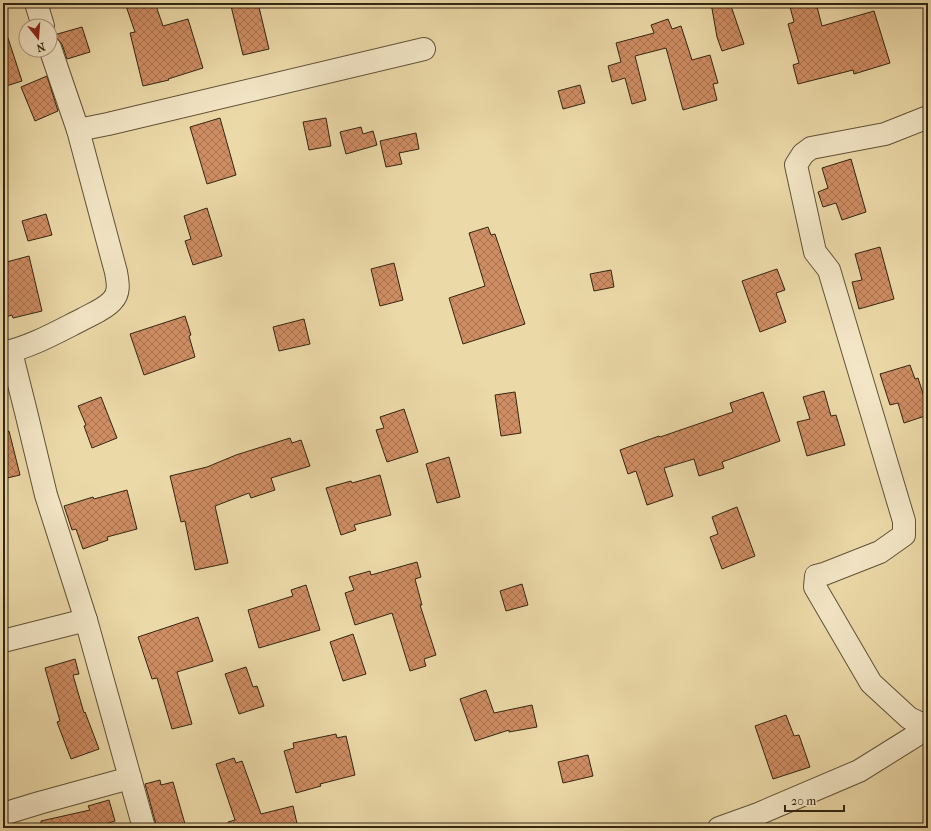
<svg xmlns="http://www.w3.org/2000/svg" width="931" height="831" viewBox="0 0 931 831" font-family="'IM FELL French Canon',serif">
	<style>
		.building { fill: url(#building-cross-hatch); stroke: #332613 }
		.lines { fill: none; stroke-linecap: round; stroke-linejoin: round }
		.street-casing { stroke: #615338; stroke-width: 24 }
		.street { stroke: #f3e6c6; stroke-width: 22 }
	</style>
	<defs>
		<pattern id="building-cross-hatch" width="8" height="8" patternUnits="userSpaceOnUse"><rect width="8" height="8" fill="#cf8d63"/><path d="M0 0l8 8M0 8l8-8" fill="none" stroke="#a97350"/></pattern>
	</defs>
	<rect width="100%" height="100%" fill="#ecd9a8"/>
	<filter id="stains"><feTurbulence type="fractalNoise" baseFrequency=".005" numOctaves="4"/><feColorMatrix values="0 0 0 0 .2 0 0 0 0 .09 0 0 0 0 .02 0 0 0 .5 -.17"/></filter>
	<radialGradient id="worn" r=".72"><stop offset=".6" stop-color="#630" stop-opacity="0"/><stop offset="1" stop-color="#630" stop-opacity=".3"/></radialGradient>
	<g class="building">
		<polygon points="125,3 155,3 163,26 188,19 203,68 168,79 169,80 143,86 130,33 135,32"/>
		<polygon points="245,3 258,3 269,49 243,55 231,6"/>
		<polygon points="711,3 730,3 744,44 722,51 717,37"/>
		<polygon points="789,3 816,3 822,26 874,11 890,63 854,74 853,70 798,84 793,65 799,63 788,24 794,22"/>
		<polygon points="668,19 672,29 681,26 692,60 710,55 718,83 713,84 717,100 683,110 666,48 635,56 646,100 632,104 625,78 612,82 608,66 621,62 616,43 654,33 651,25"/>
		<polygon points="82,27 90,52 67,59 62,44 54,35"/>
		<polygon points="3,32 6,32 22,81 3,87"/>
		<polygon points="47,76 58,111 35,121 21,87"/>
		<polygon points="580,85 585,103 563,109 558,91"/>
		<polygon points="220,118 236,175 207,184 190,127"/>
		<polygon points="326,118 331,146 309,150 303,122"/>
		<polygon points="361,127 363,134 373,131 377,145 346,154 340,132"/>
		<polygon points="416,133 419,149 399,153 402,164 386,167 380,141"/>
		<polygon points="851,159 866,212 842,220 836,203 823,207 818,192 828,188 822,168"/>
		<polygon points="207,208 222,256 193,265 185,241 191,239 184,216"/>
		<polygon points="46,214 52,235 28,241 22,221"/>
		<polygon points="488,227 491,235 495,234 525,324 463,344 449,298 485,286 469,233"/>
		<polygon points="880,247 894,299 859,309 852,282 862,280 855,254"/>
		<polygon points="29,256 42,311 13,318 12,315 3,318 3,263"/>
		<polygon points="394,263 403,300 380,306 371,269"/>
		<polygon points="777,269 785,290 776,293 786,322 760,332 742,281"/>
		<polygon points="611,270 614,287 594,291 590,274"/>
		<polygon points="185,316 191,335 189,336 195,357 144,375 130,334"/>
		<polygon points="304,319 310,344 279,351 273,327"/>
		<polygon points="910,365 915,379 918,378 928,409 928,415 904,423 898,403 890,405 880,374"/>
		<polygon points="824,391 831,416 836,415 845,445 807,456 797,422 810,419 803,397"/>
		<polygon points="515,392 521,433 501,436 495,395"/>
		<polygon points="763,392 780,441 722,462 724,468 699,476 694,459 664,468 673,496 647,505 636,471 628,474 620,450 659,436 660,437 733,412 730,403"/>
		<polygon points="101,397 117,438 92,448 84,426 86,425 78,406"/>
		<polygon points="404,409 418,452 387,462 376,430 384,428 380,417"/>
		<polygon points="9,431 20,475 3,479 3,432"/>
		<polygon points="290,438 292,443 301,440 310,466 271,478 275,490 251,498 249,493 215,506 228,563 195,570 185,521 181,522 170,476 207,467 236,455"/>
		<polygon points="449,457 460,497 437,503 426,464"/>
		<polygon points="380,475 391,515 354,525 356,530 341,535 326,488 351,481 352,483"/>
		<polygon points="127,490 137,529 107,537 108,540 83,549 76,529 72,530 64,506 93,497 94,499"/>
		<polygon points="737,507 755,556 722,569 710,537 718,534 712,517"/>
		<polygon points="417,562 421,577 415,579 422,605 420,605 436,655 424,659 426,666 410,671 392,613 355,625 345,593 354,590 349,577 370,571 371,575"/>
		<polygon points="522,584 528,605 506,611 500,591"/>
		<polygon points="306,585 320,630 259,648 248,610 293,596 291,590"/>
		<polygon points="198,617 213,661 177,672 192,724 172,729 157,678 152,679 138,637"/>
		<polygon points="353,634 366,674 343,681 330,642"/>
		<polygon points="75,659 79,674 73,675 84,713 85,712 99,749 71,759 57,722 60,721 45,668"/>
		<polygon points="246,667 253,687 257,686 264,706 239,714 225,674"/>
		<polygon points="486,690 494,713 532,705 537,727 509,732 509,730 475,741 460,699"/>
		<polygon points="786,715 794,736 799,735 810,767 773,779 755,726"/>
		<polygon points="336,734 337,738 346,736 355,775 320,784 321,786 296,793 284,751 294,748 293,743"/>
		<polygon points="588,755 593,776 563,783 558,762"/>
		<polygon points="234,758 236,763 242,761 261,814 293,806 298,828 229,828 228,822 235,820 216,764"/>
		<polygon points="160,780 161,785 173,782 185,824 169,828 157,828 145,784"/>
		<polygon points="109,800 115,821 91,828 41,828 41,821 90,810 88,806"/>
	</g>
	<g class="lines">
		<defs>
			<g id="street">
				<polyline points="36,3 43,26"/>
				<polyline points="928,117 885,134 811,148 803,154 796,165 815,252 829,270 904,521 904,535 880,552 824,574 816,576 815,587 871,683 909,718 928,727"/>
				<polyline points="78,130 108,124 424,49"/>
				<polyline points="11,352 26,412 46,495 86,620 144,828"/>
				<path d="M3,353C31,347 57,332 83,319C92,314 105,309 112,301C120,293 118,283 116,272L78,130L50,48"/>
				<polyline points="3,641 86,620"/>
				<polyline points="3,814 39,803 130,778"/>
				<polyline points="719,828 758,814 859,771 928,728"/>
			</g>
		</defs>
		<use href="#street" class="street-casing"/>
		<use href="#street" class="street"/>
	</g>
	<rect width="931" height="831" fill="none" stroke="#ecd9a8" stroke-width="16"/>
	<rect x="4" y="4" width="923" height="823" fill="none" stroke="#332613" stroke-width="2"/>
	<rect x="8" y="8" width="915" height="815" fill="none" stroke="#332613"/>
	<g transform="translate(38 38) rotate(163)"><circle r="19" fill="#f3e6c6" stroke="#a6997e"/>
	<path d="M0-3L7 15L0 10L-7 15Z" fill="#8f2418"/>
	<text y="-6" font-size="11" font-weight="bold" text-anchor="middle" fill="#332613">N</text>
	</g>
	<path d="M785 805v6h59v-6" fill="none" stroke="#332613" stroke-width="2"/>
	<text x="791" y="805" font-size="12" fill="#332613" stroke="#f3e6c6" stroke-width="3" paint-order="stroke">20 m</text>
	<rect width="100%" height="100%" filter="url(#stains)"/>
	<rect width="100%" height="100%" fill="url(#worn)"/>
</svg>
